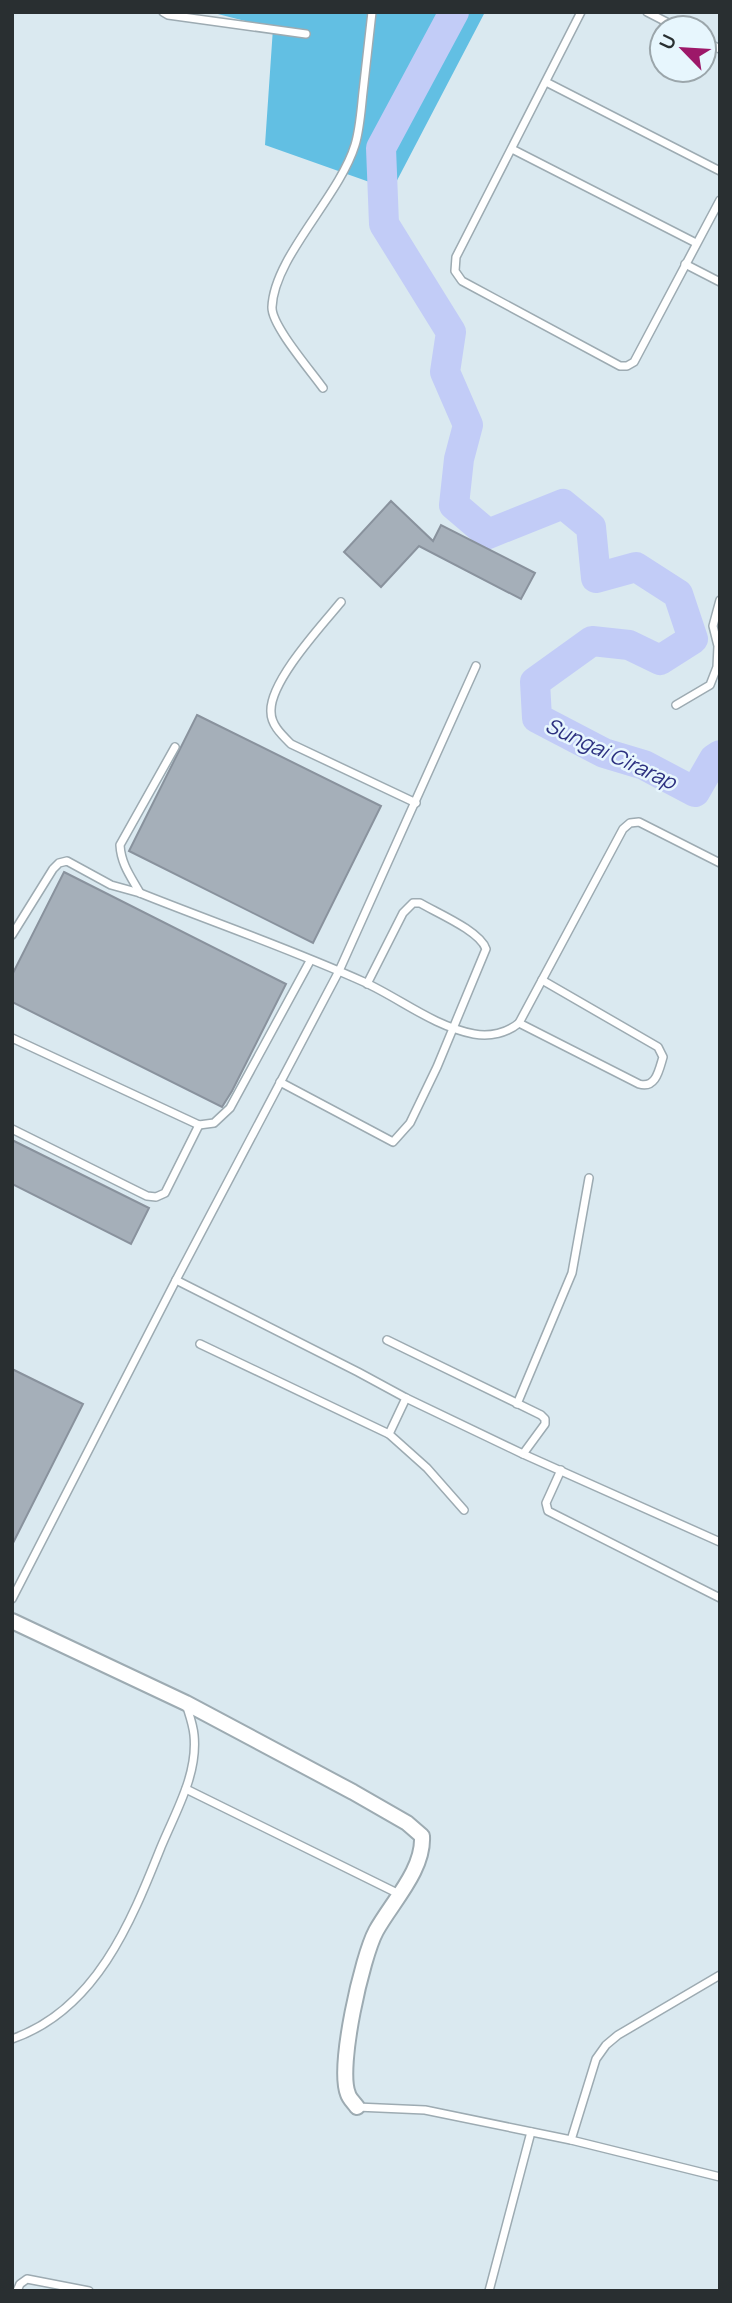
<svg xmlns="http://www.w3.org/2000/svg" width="732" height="2303" viewBox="0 0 732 2303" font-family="Manrope,sans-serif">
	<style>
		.forest { fill: #62bfe3 }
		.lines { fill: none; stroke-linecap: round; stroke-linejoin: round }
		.river { stroke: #c2ccf7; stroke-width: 30 }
		.building { fill: #a5afb9; stroke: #89929d; stroke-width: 2 }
		.service-casing { stroke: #9dabb2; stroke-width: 10 }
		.minor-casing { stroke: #9dabb2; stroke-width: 18 }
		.service { stroke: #fff; stroke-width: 7 }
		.minor { stroke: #fff; stroke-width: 14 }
		.labels { text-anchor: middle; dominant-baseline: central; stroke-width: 5; stroke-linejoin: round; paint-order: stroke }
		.water-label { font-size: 21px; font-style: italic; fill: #2d3181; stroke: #e7f6fd }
	</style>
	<rect width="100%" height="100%" fill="#dae9f0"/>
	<polygon class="forest" points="210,12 485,12 392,190 265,145 273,28"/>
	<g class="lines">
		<polyline class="river" points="454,12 381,148 384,224 451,332 445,372 468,425 459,459 454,505 488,534 563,504 591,527 596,578 636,567 678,594 693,639 660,660 629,645 592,641 535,682 537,718 604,753 644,765 695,792 714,759 720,755"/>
	</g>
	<g class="building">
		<polygon points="391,501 433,541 441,525 535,573 521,599 419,546 381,587 344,552"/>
		<polygon points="197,715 381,806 313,943 129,851"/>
		<polygon points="64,872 286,984 232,1091 222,1107 12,1002 12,975"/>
		<polygon points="12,1140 149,1208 131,1244 12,1184"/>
		<polygon points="12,1369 83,1404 12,1545"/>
	</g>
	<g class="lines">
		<defs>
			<g id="service">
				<polyline points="163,12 168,15 306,34"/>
				<polyline points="581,12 456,257 455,271 462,281 620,366 627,366 634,362 720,200"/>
				<polyline points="647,12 678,28"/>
				<polyline points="704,41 720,49"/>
				<polyline points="546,82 720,171"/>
				<polyline points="512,149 696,243"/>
				<polyline points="685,264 720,282"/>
				<path d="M323,388C311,371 271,325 272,307C274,257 339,197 355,145C360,129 361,110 363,92C366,66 369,39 372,12"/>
				<path d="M341,602C322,625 269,682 271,712C271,725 282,735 291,744L416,803"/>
				<polyline points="676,705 710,685 717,667 718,646 713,626 720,600"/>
				<path d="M140,893C131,877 121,864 120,845L175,747"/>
				<path d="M12,935L53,869L59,863L67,861L111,885L140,893C215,923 291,949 364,982C401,999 433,1026 474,1034C490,1037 507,1033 519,1023L623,829L630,823L639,822L720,863"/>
				<path d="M519,1023L639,1084C656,1089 659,1070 663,1057L658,1047L542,980"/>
				<polyline points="12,1038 199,1125 214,1123 230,1108 310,961"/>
				<path d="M280,1082L393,1142L410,1123L437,1067L486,949C480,931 437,913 420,903H413L403,913L367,984"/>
				<polyline points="12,1129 147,1196 156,1197 165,1193 199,1125"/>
				<polyline points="176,1280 358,1372 406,1398 523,1454 720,1542"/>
				<polyline points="387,1340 541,1415 545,1419 545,1424 523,1454"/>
				<polyline points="200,1344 389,1434 427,1468 464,1510"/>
				<polyline points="517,1404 572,1273 589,1178"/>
				<polyline points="389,1434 406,1398"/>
				<polyline points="561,1470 546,1503 548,1511 720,1598"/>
				<polyline points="12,1599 176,1280 339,971 476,666"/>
				<polyline points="186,1789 399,1894"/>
				<path d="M12,2039C96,2010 131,1922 161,1847C176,1811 198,1774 194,1735C193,1724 189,1714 186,1704"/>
				<polyline points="357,2107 425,2110 571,2140 720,2177"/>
				<polyline points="571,2140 596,2059 606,2045 618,2035 720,1975"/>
				<polyline points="17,2291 20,2284 27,2279 89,2291"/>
				<polyline points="489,2291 531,2132"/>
			</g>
			<path id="minor" d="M12,1621L186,1703L353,1792L407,1823L422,1836C424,1870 392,1902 376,1931C362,1957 337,2067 348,2094C349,2098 354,2103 357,2107"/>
		</defs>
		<use href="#service" class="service-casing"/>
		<use href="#minor" class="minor-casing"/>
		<use href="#service" class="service"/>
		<use href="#minor" class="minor"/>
	</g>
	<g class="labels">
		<g class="water-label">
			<text transform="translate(611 753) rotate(25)">Sungai Cirarap</text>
		</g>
	</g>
	<rect width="732" height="2303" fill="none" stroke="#292f31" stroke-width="28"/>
	<g transform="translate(683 49) rotate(295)"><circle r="33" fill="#e7f6fd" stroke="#9ba6ab" stroke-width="2"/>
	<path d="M0-5L12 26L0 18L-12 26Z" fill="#9d1869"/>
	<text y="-10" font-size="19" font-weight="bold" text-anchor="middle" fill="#292f31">U</text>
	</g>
</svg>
